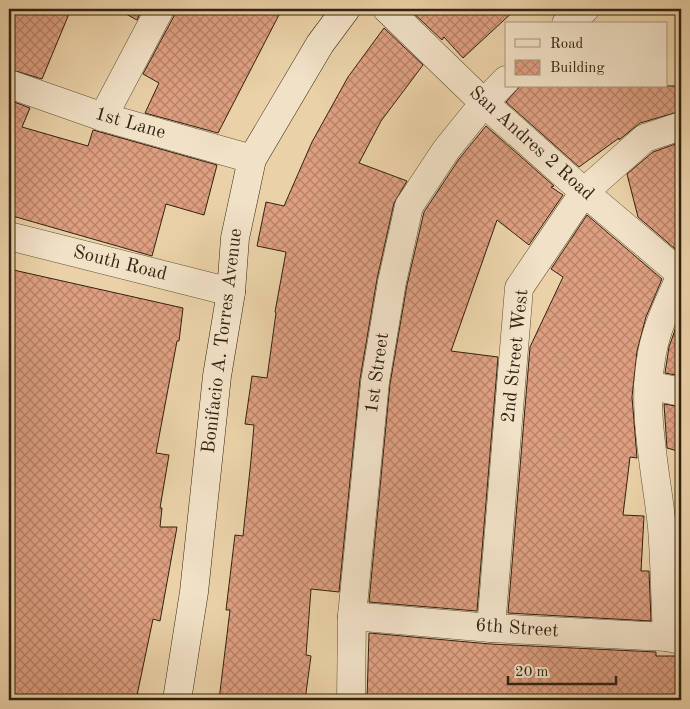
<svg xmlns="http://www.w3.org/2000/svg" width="690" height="709" viewBox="0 0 690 709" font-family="'Old Standard TT',serif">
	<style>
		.building { fill: url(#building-cross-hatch); stroke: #322212 }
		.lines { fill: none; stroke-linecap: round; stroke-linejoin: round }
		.street-casing { stroke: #604e37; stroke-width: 29 }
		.secondary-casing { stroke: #322212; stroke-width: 29 }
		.street { stroke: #f1e1c6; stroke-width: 28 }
		.secondary { stroke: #f1e1c6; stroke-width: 28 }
		.labels { text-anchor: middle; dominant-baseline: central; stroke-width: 5; stroke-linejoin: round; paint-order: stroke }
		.street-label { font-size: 19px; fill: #322212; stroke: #f1e1c6 }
	</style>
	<defs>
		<pattern id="building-cross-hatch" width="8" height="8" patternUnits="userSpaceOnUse" patternTransform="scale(1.25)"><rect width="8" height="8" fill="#de9f81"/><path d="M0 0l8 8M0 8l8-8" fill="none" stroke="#b58168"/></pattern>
	</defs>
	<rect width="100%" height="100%" fill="#ead1a7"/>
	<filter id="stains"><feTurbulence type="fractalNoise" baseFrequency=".004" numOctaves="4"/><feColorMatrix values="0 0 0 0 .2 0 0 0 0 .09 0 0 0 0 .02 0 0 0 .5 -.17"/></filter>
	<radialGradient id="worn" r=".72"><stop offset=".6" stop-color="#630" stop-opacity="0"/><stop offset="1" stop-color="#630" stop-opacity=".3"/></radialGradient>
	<g class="building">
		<polygon points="9,9 71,9 42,79 9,69"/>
		<polygon points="117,9 142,9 137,20"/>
		<polygon points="176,9 282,9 218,133 145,113 159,83 143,74 174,16"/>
		<polygon points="409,9 516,9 463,58 444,37 442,40"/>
		<polygon points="384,28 423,65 381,121 359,163 407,181 394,203 377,279 360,379 339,592 311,589 306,655 311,656 305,700 219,700 230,610 226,610 235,535 243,536 251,460 254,425 245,424 252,376 267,378 276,313 275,312 286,252 257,246 266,202 284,206 312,142 348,77"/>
		<polygon points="520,86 681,86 681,111 640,123 619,140 619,138 579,167 506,102"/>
		<polygon points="9,100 30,108 22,127 88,146 93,130 217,165 204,215 166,204 152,256 9,215"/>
		<polygon points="486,126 554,186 551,187 563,195 529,245 497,220 451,351 498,357 477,611 369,602 390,384 407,285 424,212 459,159"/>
		<polygon points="681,142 681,254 638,217 627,174 653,152"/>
		<polygon points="587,215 662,279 646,317 637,351 632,397 637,458 630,457 623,515 644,516 641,571 649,571 651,621 508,613 530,347 563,277 551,269"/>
		<polygon points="9,269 183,308 179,341 177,341 156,453 169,455 160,508 162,508 160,527 177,527 160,621 153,619 136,700 9,700"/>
		<polygon points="681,313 681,376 665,373 669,347"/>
		<polygon points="664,404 681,407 681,452 667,448"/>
		<polygon points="369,633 490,644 656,652 656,656 681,656 681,700 558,700 558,699 367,700"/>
	</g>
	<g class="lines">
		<defs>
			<g id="street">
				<polyline points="387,9 484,103 584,192 681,274"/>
				<polyline points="566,24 585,9"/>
				<polyline points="9,84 103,117 252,159"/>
				<polyline points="103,117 160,9"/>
				<polyline points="9,236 231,292"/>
				<polyline points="648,385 681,392"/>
				<polyline points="352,616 491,628 667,637 681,640"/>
				<polyline points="491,628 519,288 584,192 645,138 681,126"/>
				<path d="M667,637C665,601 665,564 662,527C656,470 641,410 652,353C657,326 670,300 681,275"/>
				<polyline points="351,700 352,616 375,382 392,282 409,206 446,150 484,103 506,80"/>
			</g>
			<polyline id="secondary" points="177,700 194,592 217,376 231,292 235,238 252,159 320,44 346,9"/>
		</defs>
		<use href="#street" class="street-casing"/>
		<use href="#secondary" class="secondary-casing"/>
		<use href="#street" class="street"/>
		<use href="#secondary" class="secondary"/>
	</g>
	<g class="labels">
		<g class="street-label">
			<text transform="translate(130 124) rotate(16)">1st Lane</text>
			<text transform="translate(531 144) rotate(42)">San Andres 2 Road</text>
			<text transform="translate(120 264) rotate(14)">South Road</text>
			<text transform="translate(223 341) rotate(-83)">Bonifacio A. Torres Avenue</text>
			<text transform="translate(516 356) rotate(-84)">2nd Street West</text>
			<text transform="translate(378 373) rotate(-82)">1st Street</text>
			<text transform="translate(517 629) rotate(4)">6th Street</text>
		</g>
	</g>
	<rect width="690" height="709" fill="none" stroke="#ead1a7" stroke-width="30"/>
	<rect x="10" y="10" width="670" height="689" fill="none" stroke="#322212" stroke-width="2.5"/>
	<rect x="15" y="15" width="660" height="679" fill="none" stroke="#322212"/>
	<rect x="505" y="22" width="162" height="65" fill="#f1e1c6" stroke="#a5957e"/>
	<rect x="515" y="39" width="25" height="8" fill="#f1e1c6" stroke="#a5957e"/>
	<text x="550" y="48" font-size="15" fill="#322212">Road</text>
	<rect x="515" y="60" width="25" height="15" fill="url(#building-cross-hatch)" stroke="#a5957e"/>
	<text x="550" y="72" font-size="15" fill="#322212">Building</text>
	<path d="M508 676v8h108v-8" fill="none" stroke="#322212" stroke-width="2.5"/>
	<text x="515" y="676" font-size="15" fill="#322212" stroke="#f1e1c6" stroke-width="4" paint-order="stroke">20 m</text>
	<rect width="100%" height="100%" filter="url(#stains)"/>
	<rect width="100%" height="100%" fill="url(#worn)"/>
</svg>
